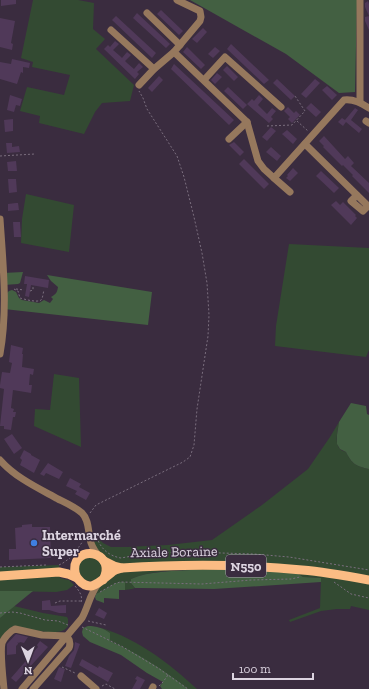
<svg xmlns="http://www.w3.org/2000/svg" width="369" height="689" viewBox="0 0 369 689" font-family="'Zilla Slab',serif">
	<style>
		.green { fill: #334a32 }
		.forest { fill: #436042 }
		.building { fill: #503959 }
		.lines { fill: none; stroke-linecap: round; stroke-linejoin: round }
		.path { stroke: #7a6e7e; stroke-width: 1; stroke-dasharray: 2 2; stroke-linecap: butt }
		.minor { stroke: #96785d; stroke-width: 7 }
		.major { stroke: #fbbc84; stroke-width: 9 }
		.shop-dot { fill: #3f7fe0; stroke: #3a2c3f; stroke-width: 1.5 }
		.labels { text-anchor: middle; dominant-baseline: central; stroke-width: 3; stroke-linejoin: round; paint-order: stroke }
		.shield { fill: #3a2c3f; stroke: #aba2b0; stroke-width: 1 }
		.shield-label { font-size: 13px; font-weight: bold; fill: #dcd4e0 }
		.poi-label { font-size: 14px; font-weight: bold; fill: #dcd4e0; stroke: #3a2c3f; text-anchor: start }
		.street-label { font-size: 14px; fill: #dcd4e0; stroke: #3a2c3f }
	</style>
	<rect width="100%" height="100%" fill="#3a2c3f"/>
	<g class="green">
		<polygon points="33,0 78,0 94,3 93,29 105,39 96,49 134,85 130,101 102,103 95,112 84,134 39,123 40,116 20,111 27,87 64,95 70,75 32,67 33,62 21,58"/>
		<polygon points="26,194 74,205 69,252 21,243 22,219"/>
		<polygon points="289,244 369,248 369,350 366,357 275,346 276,326"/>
		<polygon points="54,374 79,378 81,447 34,426 35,409 50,410"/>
		<path d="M339,422C338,430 334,443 340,449C342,451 344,451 346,452C352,464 356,466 369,469V610L351,606L350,609H337L321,611L290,622L289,620L320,608L321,578L303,577L297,573C273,572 249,571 226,571C196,570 159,567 131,579V583L135,588L132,589L125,590V583C114,582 101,592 90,597L98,584L104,561L90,539L99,538L103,543L111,547H127L168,545L212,540L262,505L308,469L330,437Z"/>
		<circle cx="90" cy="569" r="12"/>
		<polygon points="59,565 60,578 69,580 74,585 67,590 56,592 0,591 0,567"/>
		<path d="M14,606L43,613L67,617L68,619V626C67,627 66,629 64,630C53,636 25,628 13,626L0,640V618Z"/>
		<path d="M102,628C139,640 169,663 197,689H188L158,668L123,647L110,641V633Z"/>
	</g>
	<g class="forest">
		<polygon points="190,0 357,0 355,92 339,93 286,54"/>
		<polygon points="23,272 20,283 18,284 4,285 3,273"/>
		<path d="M47,275L152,292L148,325L4,309L7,293L9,291L12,290L16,292L19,298L22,300L39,303L44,300L50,303L53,299L51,297C56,294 57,293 58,287L51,281Z"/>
		<path d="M351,403L366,406L367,414L369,415V469C356,466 352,464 346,452L340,449L337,444V435L339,422Z"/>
		<path d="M191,570H252L297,573L303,577L321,578V582L214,589L140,588H135L131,583V579C150,571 171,571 191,570Z"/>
		<polygon points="120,582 125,582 125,590 119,590 119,599 104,598 104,603 96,600 95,597 96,594 114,584"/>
		<polygon points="0,591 33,591 0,618"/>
		<path d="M88,626C97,626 103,628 110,633V641C138,653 164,670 188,689H162L160,686L163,682L147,673L121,655L90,642L83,636L82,632L83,628Z"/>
	</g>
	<g class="building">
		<polygon points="1,0 16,0 16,4 1,6"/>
		<polygon points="368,1 369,4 369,30 365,21 365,17 369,16 365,7 365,3"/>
		<polygon points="161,10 183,31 179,35 157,14"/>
		<polygon points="137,13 170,44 166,48 133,18"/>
		<polygon points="116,16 156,53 152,58 112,20"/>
		<polygon points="0,18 15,21 11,43 13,44 12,50 0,47"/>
		<polygon points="203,28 207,32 197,43 192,39"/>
		<polygon points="115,41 119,44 113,50 120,56 122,58 127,52 131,55 125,61 127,63 134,69 139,63 143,67 137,72 139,74 135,79 104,49 108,45 110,47"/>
		<polygon points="231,44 269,80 264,84 227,49"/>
		<polygon points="187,47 205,65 201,69 183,52"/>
		<polygon points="215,47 220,51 213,58 208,54"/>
		<polygon points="12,59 30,63 29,68 23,67 23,73 21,72 17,84 0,79 0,62 11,64"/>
		<polygon points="174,64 234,120 229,125 171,69"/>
		<polygon points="227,66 238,77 234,81 223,70"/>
		<polygon points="217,73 222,77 215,84 211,80"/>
		<polygon points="159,76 163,80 152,92 148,88"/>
		<polygon points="277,79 295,96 291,100 273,83"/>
		<polygon points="315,79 320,83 306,98 301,94"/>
		<polygon points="327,86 337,95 332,100 322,90"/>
		<polygon points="228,87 247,105 243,109 224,91"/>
		<polygon points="10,95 22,99 20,106 16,105 14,112 7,110"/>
		<polygon points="259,95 263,99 258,105 267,114 272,108 276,111 271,117 273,119 269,123 247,104 252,99 254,101"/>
		<polygon points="311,103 321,112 316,117 306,108"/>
		<polygon points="288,107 294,113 296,111 300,115 292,123 288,119 290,117 284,111"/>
		<polygon points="355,108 358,110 351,120 362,129 359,133 346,122 343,126 338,122 342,118 345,120"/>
		<polygon points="13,119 13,131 5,132 4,120"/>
		<polygon points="271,127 276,131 267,141 262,137"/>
		<polygon points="287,130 297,139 293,144 282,134"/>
		<polygon points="324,136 345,159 348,156 354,163 351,166 369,183 369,193 352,176 353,175 343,165 342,166 323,147 324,146 319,141"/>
		<polygon points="234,142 244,152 240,156 229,145"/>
		<polygon points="6,143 12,143 12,147 19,146 20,152 7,153"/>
		<polygon points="271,147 281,156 277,161 266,152"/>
		<polygon points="244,159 269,184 264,189 239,164"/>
		<polygon points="16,161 17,171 8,171 7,162"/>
		<polygon points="293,168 298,173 290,181 286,178 288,176 287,175"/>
		<polygon points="321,171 339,188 334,193 316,176"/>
		<polygon points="8,179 16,179 17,192 9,193"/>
		<polygon points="336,201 340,205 343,202 356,215 355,216 357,218 351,225 331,205"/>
		<polygon points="16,203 18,203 19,210 8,211 8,204"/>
		<polygon points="13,222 20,222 21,237 14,237"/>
		<polygon points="25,276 49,280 48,288 31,285 29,297 25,296 27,284 24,284"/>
		<polygon points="11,345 23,348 22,354 23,354 22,367 34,369 33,375 30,374 29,385 32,385 31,393 13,390 11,408 14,409 13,412 16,412 15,417 13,417 11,430 4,429 4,426 0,426 4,389 0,388 0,385 2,372 10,373 12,363 9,362"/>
		<polygon points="12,434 22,448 14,454 4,439"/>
		<polygon points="24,450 31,454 31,455 40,460 34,473 20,465 22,460 20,458"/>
		<polygon points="48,463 63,472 59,479 46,473 44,476 40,474"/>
		<polygon points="70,478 81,484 79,487 90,493 86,500 75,494 77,491 66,486"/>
		<polygon points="32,524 32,527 50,527 51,558 9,560 9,549 16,549 15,528 22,527 22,525"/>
		<polygon points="50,600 51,606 66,605 66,613 59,613 49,610 42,610 42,601"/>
		<polygon points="99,608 107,613 104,619 95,615"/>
		<polygon points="16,634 28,637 24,643 20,642 16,646 16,654 7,655 7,644"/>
		<polygon points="40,641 48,647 16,682 11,678 38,647 37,645"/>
		<polygon points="75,642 80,644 71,668 65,666 69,656 74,650"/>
		<polygon points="82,659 98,668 99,666 113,673 108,682 79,665"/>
		<polygon points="59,667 65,669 61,682 54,679"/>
		<polygon points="137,676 145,680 140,689 132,689 137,680 135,679"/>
	</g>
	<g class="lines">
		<g class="path">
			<polyline points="297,121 308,131"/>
			<polyline points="267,126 292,125 305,111 295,96"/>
			<polyline points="0,156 35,154"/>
			<path d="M14,289L18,291L20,298C24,299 37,303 41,300C43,298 43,293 44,290"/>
			<polyline points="16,289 24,290"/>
			<polyline points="30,291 33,290 33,287"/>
			<polyline points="90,513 96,505 183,462 190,457 194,445 197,409 208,336 209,315 207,283 202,253 194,217 184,177 177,156 147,109 143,98 139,91"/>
			<path d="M96,538H97C101,549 109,556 121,558L149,553L189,552L254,554L289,557L369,570"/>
			<polyline points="76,551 83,541"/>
			<polyline points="59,565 63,563 70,558"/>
			<polyline points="0,567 46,565"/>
			<polyline points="334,582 351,594 369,598"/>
			<path d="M75,586C79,591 83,595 81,603"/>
			<polyline points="100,592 114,584 120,582 202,584 251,580 291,579 300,577"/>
			<polyline points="55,603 60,601 82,601"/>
			<polyline points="0,613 12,612 20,613 45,620 58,621 68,625"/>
			<polyline points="88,621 106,625"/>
			<polyline points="82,627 123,647 158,668 188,689"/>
			<polyline points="62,667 75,673"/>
			<polyline points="102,686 106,684 115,689"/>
			<polyline points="159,686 163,682 168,675"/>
		</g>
		<g class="minor">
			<path d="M177,0L200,11L201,17L200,21L174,52L247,122L258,161L264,169L274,178L344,100C354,99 361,103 369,108"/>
			<polyline points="360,0 360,102"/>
			<polyline points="147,13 180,45"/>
			<polyline points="111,30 154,69"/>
			<polyline points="204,80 225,57 281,107"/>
			<polyline points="139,85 154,69 174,52"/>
			<polyline points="366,121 369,123"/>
			<polyline points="229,139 247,122"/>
			<polyline points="305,144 368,206 363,211 351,201 357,195"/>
			<polyline points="274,178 290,192"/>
			<path d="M0,219C3,264 8,309 0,354"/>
			<path d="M0,460C16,478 38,488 58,499C66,503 75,507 82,513C89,520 88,530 90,539C91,545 94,550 98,555"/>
			<polyline points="81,676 96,689"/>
			<path d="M4,689C3,679 0,652 2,643C4,638 10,631 15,629L42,635L67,636C70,640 71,643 69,648L33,689"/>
			<path d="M22,689L82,618C88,607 90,594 98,584"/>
			<polyline points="152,689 153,687"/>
		</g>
		<g class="major">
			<path d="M104,561L114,566L122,568C182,564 242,564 302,570C325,572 347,576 369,580"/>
			<polyline points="0,576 59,572 68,574 77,578"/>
			<path d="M103,580C117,555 81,543 75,565C74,571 75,576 79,580C91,594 101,580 111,573C114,570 118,569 122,568"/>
		</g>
	</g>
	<circle class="shop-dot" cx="34" cy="543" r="4"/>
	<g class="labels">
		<rect class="shield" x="226" y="555" width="40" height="22" rx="3"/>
		<g class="shield-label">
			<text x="246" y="566">N550</text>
		</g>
		<g class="poi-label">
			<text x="42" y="535">Intermarché<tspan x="42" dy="16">Super</tspan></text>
		</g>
		<g class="street-label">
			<text transform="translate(174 552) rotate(-1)">Axiale Boraine</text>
		</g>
	</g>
	<g transform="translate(28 661) rotate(179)" stroke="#3a2c3f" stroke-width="3" paint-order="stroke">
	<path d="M0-3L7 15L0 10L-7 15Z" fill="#dcd4e0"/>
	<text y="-6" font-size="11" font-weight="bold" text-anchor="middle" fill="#dcd4e0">N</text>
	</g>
	<path d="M233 673v6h80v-6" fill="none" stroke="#dcd4e0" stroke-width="2"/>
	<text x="239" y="673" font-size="12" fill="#dcd4e0" stroke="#3a2c3f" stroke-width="3" paint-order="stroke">100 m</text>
</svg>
